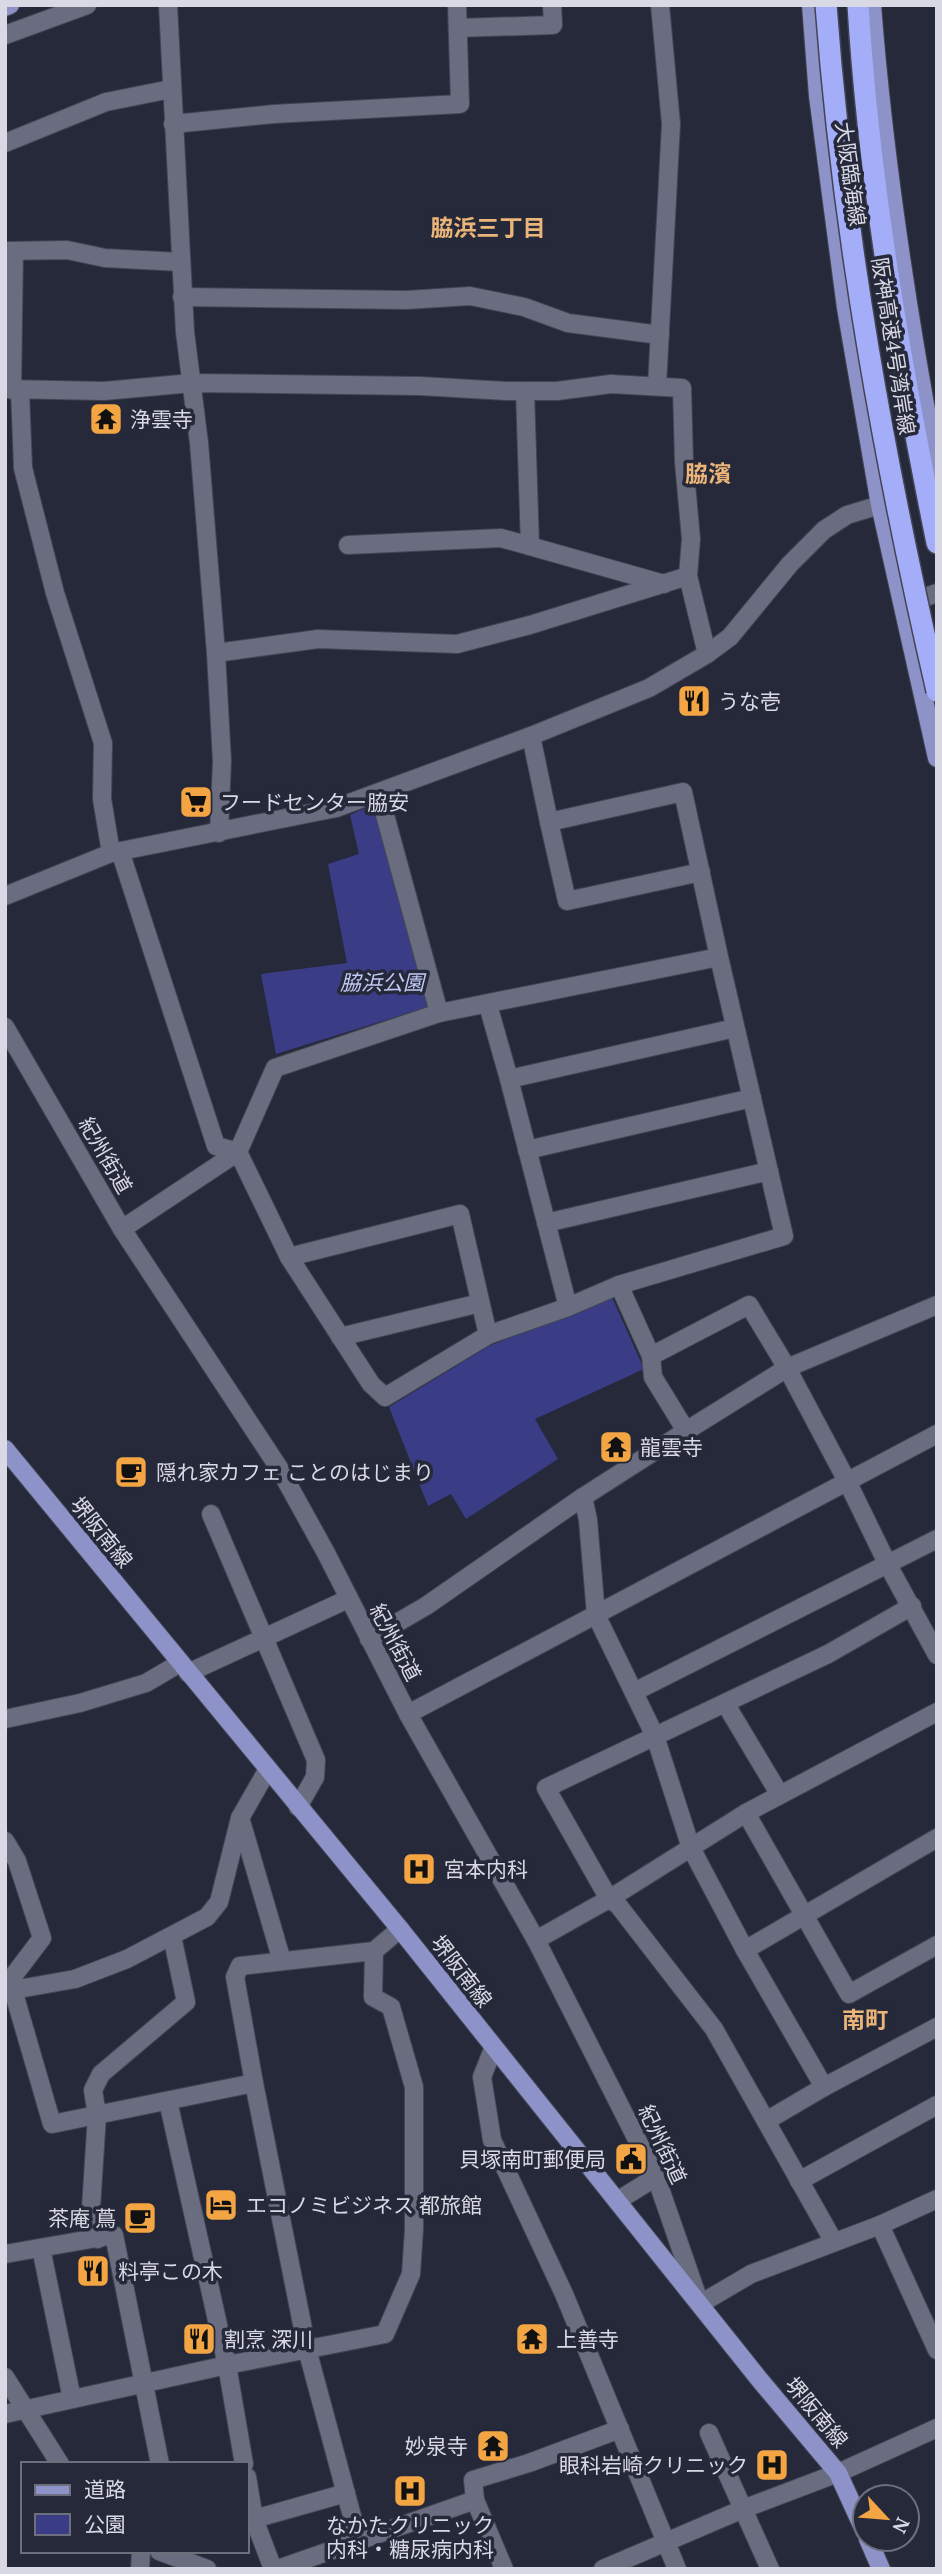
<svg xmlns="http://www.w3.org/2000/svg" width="942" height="2574" viewBox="0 0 942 2574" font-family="'PT Serif','Noto Sans JP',serif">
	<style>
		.green { fill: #3a3c86 }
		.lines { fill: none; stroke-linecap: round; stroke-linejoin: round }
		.minor-casing { stroke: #434553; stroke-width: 20 }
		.major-casing { stroke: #434553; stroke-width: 20 }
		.highway-casing { stroke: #434553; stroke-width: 24 }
		.minor { stroke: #6a6d80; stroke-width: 18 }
		.major { stroke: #8d93c8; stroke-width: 18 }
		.highway { stroke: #a4adf8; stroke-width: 21 }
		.highway-bridge-casing { stroke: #434553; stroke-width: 24; stroke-linecap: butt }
		.highway-bridge { stroke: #a4adf8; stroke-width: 21 }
		.labels { text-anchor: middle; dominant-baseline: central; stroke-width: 7; stroke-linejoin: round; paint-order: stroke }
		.street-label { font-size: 21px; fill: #d8d9e4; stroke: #262939 }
		.poi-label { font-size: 21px; fill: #d8d9e4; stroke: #262939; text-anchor: start }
		.park-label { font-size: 21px; font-style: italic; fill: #c1c8f4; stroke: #262939 }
		.neighbourhood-label { font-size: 23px; font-weight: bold; fill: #ebb478; stroke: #262939 }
	</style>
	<rect width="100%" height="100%" fill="#262939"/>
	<g class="green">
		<polygon points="375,804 428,1007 276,1054 261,974 347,963 328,864 359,854 350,815"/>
		<polygon points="612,1297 644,1369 535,1419 558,1459 466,1519 451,1494 428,1506 389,1407 489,1346"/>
	</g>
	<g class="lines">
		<defs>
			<g id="minor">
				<polyline points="168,5 185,332 199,443 216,653 222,761 219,833"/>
				<polyline points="458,28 553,25 552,5"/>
				<polyline points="5,35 87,5"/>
				<polyline points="173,124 274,114 460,104 457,5"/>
				<polyline points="5,143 106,102 171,89"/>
				<polyline points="5,251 67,250 105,258 180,262"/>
				<polyline points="182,297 406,300 470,296 524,307 568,323 660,335"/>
				<polyline points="657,386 671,124 660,5"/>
				<polyline points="5,389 104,391 192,383 420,386 506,391 557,391 611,384 682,388 684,462 691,539 688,576 707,654"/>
				<polyline points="12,390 14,251"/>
				<polyline points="20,390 23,468 55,593 103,743 102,799 111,853"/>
				<polyline points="525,391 530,546"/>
				<polyline points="348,545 501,538 664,584"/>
				<polyline points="906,604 937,593"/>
				<polyline points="216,653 318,639 457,644 530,625 688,576"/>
				<polyline points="531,736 549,822 683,792 719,957 784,1236 619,1285 568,1307 488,1335 385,1397 371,1384 289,1257 238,1152 275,1068 439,1013 719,957"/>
				<polyline points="379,793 439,1013"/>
				<polyline points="549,822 567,901 701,872"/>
				<polyline points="120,851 216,1146 238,1152"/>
				<polyline points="5,896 111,853 336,808 531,736 649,688 707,654 730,637 790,564 824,530 847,515 880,505"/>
				<polyline points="488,1005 509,1079 568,1307"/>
				<polyline points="5,1027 122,1229 279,1468 326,1553 408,1714 536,1940 656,2177 700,2304 751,2274 880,2225 937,2350"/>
				<polyline points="509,1079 735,1028"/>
				<polyline points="527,1150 752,1098"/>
				<polyline points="546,1223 769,1171"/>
				<polyline points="122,1229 238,1152"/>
				<polyline points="289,1257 460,1214 488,1335"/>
				<polyline points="619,1285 651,1356 749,1305 787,1368 847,1481 888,1565 937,1655"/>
				<polyline points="340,1337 480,1303"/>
				<polyline points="686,1431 787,1368 937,1305"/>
				<polyline points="583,1497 588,1520 596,1615 655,1736 691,1848 745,1950 824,2087 937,2027"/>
				<polyline points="211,1514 316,1760 315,1777 298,1807"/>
				<polyline points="369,1639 426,1606 583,1497 686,1431 653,1377 651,1356"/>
				<polyline points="188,1673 348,1599"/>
				<polyline points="634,1692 937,1539"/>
				<polyline points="725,1703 780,1795"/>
				<polyline points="408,1714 937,1434"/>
				<polyline points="5,1719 80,1703 146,1683 180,1663"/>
				<polyline points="268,1769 240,1818 219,1902 207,1917 127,1959 75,1979 13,1990 52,2124 254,2083 307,2349 359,2542"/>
				<polyline points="746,1813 849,1994 937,1945"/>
				<polyline points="241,1821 282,1961"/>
				<polyline points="5,1841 17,1861 42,1938 14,1975 13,1990"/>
				<polyline points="536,1940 609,1899 746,1813 937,1712"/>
				<polyline points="745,1950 937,1838"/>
				<polyline points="493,2049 482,2077 492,2140 564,2294 677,2569"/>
				<polyline points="254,2083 235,1977 240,1966 374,1951"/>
				<polyline points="168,2101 227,2365 244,2464"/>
				<polyline points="766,2121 824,2087"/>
				<polyline points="799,2181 937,2105"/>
				<polyline points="617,2201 656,2177"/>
				<polyline points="880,2225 937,2199"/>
				<polyline points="98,2239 91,2208 97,2115 93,2090 101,2074 186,2002 172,1936"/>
				<polyline points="834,2242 714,2029 618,1905 609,1899 546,1788 828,1654 912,1606"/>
				<polyline points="41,2248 72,2399"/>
				<polyline points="5,2254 114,2235 160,2464"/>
				<polyline points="5,2377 60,2464"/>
				<polyline points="5,2414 227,2365 385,2334 411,2274 414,2229 414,2087 391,2007 373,1997 374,1951 400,1929"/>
				<polyline points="709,2433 770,2569"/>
				<polyline points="247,2477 254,2519 273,2569"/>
				<polyline points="475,2500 473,2480 529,2463 620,2429"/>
				<polyline points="247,2521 346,2493"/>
				<polyline points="159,2551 207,2569"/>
				<polyline points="140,2569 141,2551"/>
				<polyline points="278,2569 475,2500 504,2569"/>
				<polyline points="603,2569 743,2509 838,2473 937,2428"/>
			</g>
			<g id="major">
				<polyline points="811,5 818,96 846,308 880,505 937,758"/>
				<path d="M872,5C884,161 908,316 937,470"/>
				<polyline points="5,7 10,5"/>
				<polyline points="5,1449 400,1929 759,2379 838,2473 865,2532"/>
				<polyline points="868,2539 881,2569"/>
			</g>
			<path id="highway" d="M858,5C869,186 901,366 937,543"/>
		</defs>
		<use href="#minor" class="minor-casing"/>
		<use href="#major" class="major-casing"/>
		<use href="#highway" class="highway-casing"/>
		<use href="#minor" class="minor"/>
		<use href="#major" class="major"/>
		<use href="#highway" class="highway"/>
		<defs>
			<path id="highway-bridge" d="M826,5C843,236 885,465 937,691"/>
		</defs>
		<use href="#highway-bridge" class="highway-bridge-casing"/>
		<use href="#highway-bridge" class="highway-bridge"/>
	</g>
	<defs>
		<symbol id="temple-square" viewBox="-11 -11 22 22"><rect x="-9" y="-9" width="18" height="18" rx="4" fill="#f3a443" stroke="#262939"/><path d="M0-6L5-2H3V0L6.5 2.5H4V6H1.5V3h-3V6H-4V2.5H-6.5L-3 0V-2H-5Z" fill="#111"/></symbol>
		<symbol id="restaurant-square" viewBox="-11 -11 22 22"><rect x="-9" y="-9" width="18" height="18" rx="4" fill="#f3a443" stroke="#262939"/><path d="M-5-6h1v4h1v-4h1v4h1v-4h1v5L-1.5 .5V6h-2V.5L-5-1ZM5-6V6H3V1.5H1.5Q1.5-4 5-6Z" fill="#111"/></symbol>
		<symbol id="supermarket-square" viewBox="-11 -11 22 22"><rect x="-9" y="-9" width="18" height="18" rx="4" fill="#f3a443" stroke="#262939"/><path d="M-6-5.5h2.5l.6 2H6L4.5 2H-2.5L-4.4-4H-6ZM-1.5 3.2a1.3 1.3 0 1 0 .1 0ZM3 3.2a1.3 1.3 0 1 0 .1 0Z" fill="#111"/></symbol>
		<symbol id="cafe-square" viewBox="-11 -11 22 22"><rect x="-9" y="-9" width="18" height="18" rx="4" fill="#f3a443" stroke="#262939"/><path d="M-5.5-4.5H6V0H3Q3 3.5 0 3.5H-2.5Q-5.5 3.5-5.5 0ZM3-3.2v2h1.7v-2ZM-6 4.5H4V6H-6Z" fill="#111"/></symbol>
		<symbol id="hospital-square" viewBox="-11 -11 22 22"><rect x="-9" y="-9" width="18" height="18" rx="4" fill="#f3a443" stroke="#262939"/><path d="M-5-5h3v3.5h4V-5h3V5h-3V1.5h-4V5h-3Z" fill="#111"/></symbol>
		<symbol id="civic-square" viewBox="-11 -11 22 22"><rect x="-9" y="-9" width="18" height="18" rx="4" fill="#f3a443" stroke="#262939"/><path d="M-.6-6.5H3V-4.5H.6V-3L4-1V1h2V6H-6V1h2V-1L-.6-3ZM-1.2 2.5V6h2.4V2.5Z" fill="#111"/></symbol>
		<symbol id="hotel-square" viewBox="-11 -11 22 22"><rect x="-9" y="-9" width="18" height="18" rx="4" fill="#f3a443" stroke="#262939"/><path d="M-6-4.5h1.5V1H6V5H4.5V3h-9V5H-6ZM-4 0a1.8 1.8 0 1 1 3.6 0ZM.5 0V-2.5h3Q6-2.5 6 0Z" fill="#111"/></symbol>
	</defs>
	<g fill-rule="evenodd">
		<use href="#temple-square" x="87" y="400" width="38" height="38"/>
		<use href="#restaurant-square" x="675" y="682" width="38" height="38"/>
		<use href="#supermarket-square" x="177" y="783" width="38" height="38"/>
		<use href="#temple-square" x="597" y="1428" width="38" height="38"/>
		<use href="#cafe-square" x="112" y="1453" width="38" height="38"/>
		<use href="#hospital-square" x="400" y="1850" width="38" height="38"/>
		<use href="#civic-square" x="612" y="2140" width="38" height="38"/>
		<use href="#hotel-square" x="202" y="2186" width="38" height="38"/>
		<use href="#cafe-square" x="121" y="2199" width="38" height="38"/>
		<use href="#restaurant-square" x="74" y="2252" width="38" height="38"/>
		<use href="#restaurant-square" x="180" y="2320" width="38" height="38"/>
		<use href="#temple-square" x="513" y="2320" width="38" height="38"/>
		<use href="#temple-square" x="474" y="2427" width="38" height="38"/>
		<use href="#hospital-square" x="753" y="2446" width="38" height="38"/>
		<use href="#hospital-square" x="391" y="2472" width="38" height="38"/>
	</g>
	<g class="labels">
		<g class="street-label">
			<text transform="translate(851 174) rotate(82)">大阪臨海線</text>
			<text transform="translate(894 346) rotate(81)">阪神高速4号湾岸線</text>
			<text transform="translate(106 1155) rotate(60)">紀州街道</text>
			<text transform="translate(102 1532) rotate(51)">堺阪南線</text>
			<text transform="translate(396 1642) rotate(62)">紀州街道</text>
			<text transform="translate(462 1971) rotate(52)">堺阪南線</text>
			<text transform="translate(663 2144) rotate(65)">紀州街道</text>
			<text transform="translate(817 2412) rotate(50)">堺阪南線</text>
		</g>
		<g class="poi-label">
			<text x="130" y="419">浄雲寺</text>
			<text x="718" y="701">うな壱</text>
			<text x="220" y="802">フードセンター脇安</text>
			<text x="640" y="1447">龍雲寺</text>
			<text x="156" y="1472">隠れ家カフェ ことのはじまり</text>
			<text x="444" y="1869">宮本内科</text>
			<text x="606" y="2159" text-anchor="end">貝塚南町郵便局</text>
			<text x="246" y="2205">エコノミビジネス 都旅館</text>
			<text x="116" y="2218" text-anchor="end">茶庵 蔦</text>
			<text x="118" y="2271">料亭この木</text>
			<text x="224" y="2339">割烹 深川</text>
			<text x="556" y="2339">上善寺</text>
			<text x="468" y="2446" text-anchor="end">妙泉寺</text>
			<text x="748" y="2465" text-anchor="end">眼科岩崎クリニック</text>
			<text x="410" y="2525" text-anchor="middle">なかたクリニック<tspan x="410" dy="24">内科・糖尿病内科</tspan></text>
		</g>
		<g class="park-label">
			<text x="382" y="982">脇浜公園</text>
		</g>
		<g class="neighbourhood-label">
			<text x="488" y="227">脇浜三丁目</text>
			<text x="708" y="473">脇濱</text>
			<text x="865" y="2019">南町</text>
		</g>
	</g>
	<rect width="942" height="2574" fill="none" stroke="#d8d9e4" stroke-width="14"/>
	<rect x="21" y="2462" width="228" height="91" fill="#262939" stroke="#6d6f7d" stroke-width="2"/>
	<rect x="35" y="2485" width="35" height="10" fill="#8d93c8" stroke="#6d6f7d" stroke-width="2"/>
	<text x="84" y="2497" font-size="21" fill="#d8d9e4">道路</text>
	<rect x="35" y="2514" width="35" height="21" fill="#3a3c86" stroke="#6d6f7d" stroke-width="2"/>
	<text x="84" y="2532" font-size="21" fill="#d8d9e4">公園</text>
	<g transform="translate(886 2518) rotate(116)"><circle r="33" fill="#262939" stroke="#6d6f7d" stroke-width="2"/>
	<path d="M0-5L12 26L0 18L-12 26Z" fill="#f3a443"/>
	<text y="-10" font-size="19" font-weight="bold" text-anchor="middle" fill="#d8d9e4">N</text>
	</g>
</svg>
